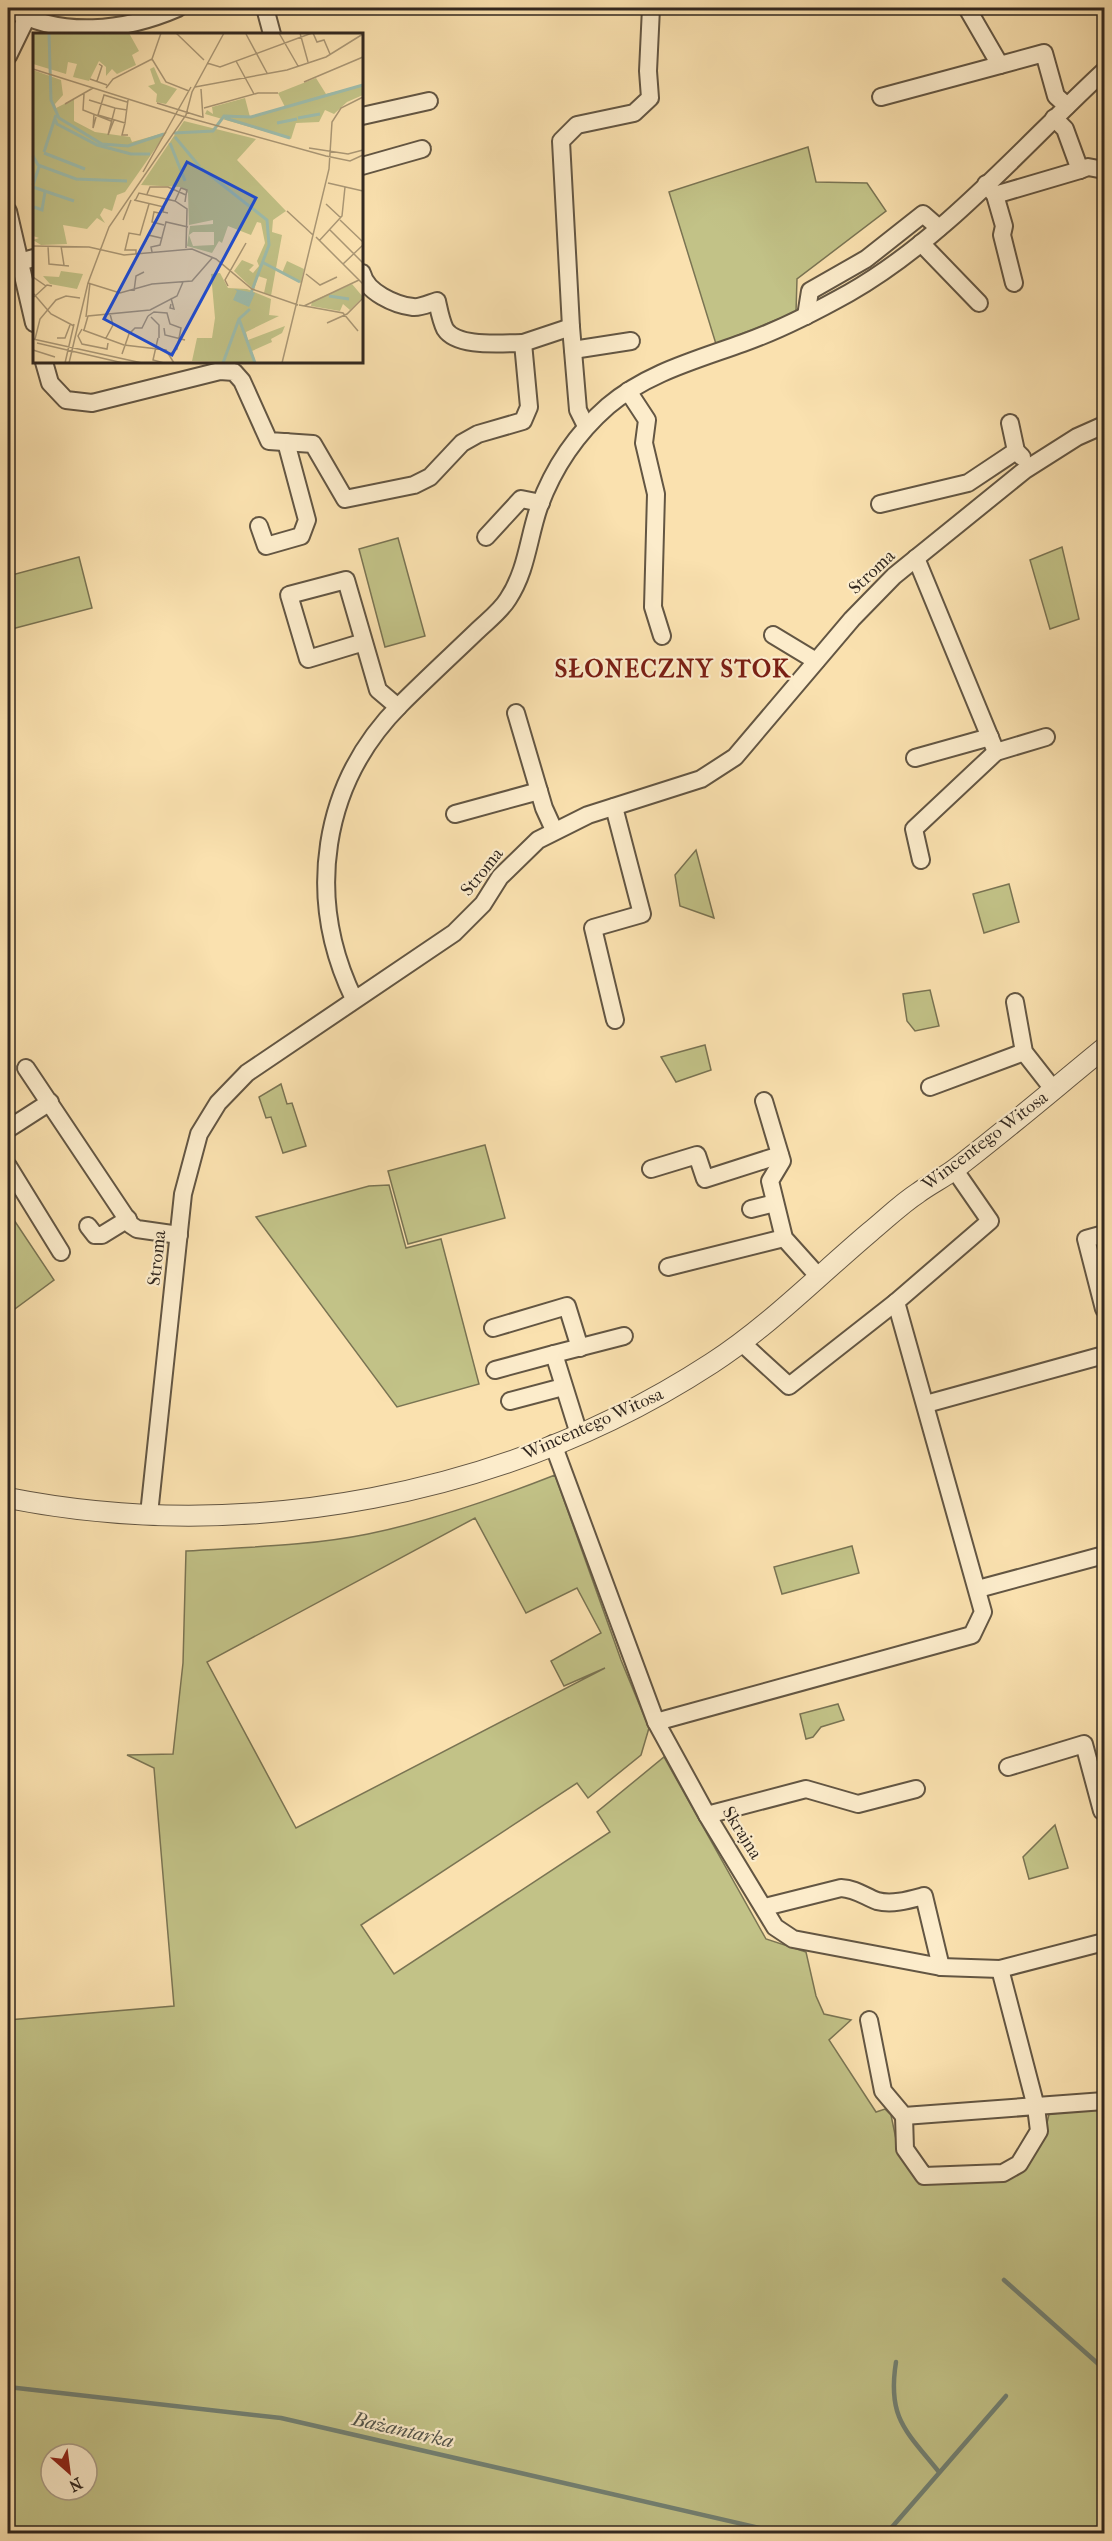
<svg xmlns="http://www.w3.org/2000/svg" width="1112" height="2541" viewBox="0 0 1112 2541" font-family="'IM FELL French Canon',serif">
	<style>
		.green { fill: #c2c287; stroke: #7a7453; stroke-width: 1.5; fill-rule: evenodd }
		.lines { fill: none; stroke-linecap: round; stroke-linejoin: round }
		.stream { stroke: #728174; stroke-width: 4.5 }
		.minor-casing { stroke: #635643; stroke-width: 20 }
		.tertiary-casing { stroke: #635643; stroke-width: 22 }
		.minor { stroke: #fceccb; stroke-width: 16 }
		.tertiary { stroke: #fceccb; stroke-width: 20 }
		.labels { text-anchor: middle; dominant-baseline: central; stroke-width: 4.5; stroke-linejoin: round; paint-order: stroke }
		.street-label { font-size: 18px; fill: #31271f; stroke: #fceccb }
		.water-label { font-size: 20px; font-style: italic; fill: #52544a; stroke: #fceccb }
		.district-label { font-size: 24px; font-weight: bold; letter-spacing: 1.5px; fill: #7a1f14; stroke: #fceccb }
		.inset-river { fill: none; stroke: #9ebdad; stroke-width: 3 }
		.inset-road { fill: none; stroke: #aa9775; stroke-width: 1.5 }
		.view { fill: #1d4ed8; fill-opacity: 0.15; stroke: #1d4ed8; stroke-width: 3 }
		.inset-edge { fill: none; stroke: #31271f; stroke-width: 3 }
	</style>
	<rect width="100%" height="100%" fill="#fae1af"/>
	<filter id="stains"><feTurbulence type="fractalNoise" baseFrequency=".00333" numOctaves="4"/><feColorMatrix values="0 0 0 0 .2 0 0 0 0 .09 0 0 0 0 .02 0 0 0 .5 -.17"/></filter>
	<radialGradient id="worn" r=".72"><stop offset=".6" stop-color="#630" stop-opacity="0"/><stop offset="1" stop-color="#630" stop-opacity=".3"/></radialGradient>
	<g class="green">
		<polygon points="808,147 816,182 867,183 886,211 797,279 796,312 716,344 669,192"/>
		<polygon points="398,538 425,636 385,647 359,549"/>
		<polygon points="1062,547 1079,619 1050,629 1030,560"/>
		<polygon points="79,557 92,608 8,630 8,576"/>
		<polygon points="696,850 714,918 680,906 675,875"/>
		<polygon points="1009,884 1019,922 984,933 973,894"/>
		<polygon points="930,990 939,1026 915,1031 907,1021 903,994"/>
		<polygon points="705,1045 711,1070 676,1082 661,1057"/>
		<polygon points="281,1084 287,1104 292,1103 306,1146 283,1153 271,1117 266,1118 259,1097"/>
		<polygon points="485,1145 505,1218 408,1244 388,1171"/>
		<polygon points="389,1185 406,1248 441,1239 479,1384 397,1407 256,1217 369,1186"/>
		<polygon points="8,1211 54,1280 8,1314"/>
		<path d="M555,1475L621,1660L649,1728L641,1755L588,1798L577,1783L361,1925L394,1974L610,1832L597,1812L664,1757L766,1939L806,1952L816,1996L824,2014L851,2020L829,2040L876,2112L885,2109L891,2115L898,2149L919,2184L1017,2174L1043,2141L1049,2114L1104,2109V2533L8,2534V2020L174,2006L154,1768L127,1755L173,1754L183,1663L186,1551C246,1547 309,1546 368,1534C432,1521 494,1499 555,1475ZM475,1518L526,1613L577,1588L601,1633L551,1661L564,1686L605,1668L296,1828L207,1662ZM51,2454H87V2490H51Z"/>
		<polygon points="852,1546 859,1573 782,1594 774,1567"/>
		<polygon points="838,1704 844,1720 821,1727 813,1737 806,1739 800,1714"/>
		<polygon points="1055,1825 1068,1868 1029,1879 1023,1857"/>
	</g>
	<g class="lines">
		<g class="stream">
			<polyline points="1004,2280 1104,2369"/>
			<path d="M896,2362C887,2418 906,2431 939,2472"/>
			<polyline points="8,2387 281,2418 786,2534"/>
			<polyline points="886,2534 1006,2396"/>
		</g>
		<defs>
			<g id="minor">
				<path d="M9,8C61,39 125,31 178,8"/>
				<polyline points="265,8 272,34"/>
				<polyline points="967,8 1000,65 1044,53 1056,96 1067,106"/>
				<polyline points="8,56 27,17"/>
				<polyline points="881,97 1000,65"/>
				<polyline points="362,116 429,101"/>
				<polyline points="1054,118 1065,129 1080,170 1088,167 1104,170"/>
				<polyline points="362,166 422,149"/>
				<polyline points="986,184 995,195 1004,226 1002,235 1014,283"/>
				<polyline points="995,195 1080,170"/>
				<polyline points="8,211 34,323"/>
				<polyline points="921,243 979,303"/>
				<polyline points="8,265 34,258"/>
				<path d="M362,273C366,292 395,305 413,307C420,308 430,303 437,301C439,310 441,321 445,329C457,348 502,343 523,343"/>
				<polyline points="806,316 810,291 866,259 923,214 939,228"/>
				<polyline points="573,350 631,341"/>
				<polyline points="44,362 50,383 66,400 92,403 220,371 234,372 242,381 269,441 313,444 345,499 414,485 430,477 462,443 478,434 523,421 529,407 523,343 571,327"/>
				<polyline points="628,391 647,420 644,443 656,494 653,607 662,636"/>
				<polyline points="1010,423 1016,451 1022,457"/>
				<polyline points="586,426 578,410 571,327 561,141 577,125 634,113 650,98 648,71 651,8"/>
				<polyline points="880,504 968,483 1016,451"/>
				<polyline points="259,526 266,546 301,536 307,520 286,442"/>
				<polyline points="486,537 521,499 541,503"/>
				<polyline points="916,558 996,752 914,829 921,860"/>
				<polyline points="773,635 816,661"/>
				<polyline points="364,642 308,659 289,595 346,580 378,690 398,707"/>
				<polyline points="516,713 544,808 554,830"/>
				<polyline points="996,752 1046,737"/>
				<polyline points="915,758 990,737"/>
				<polyline points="614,807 642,914 593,928 615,1020"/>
				<polyline points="455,814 539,791"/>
				<path d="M354,999C305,898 321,784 401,704C425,680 451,656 476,632C486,622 500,612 508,599C527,570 528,539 539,507C553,469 577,433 608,406C647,373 696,360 743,343C780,330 815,312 849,293C944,239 1024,145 1104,71"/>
				<polyline points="1015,1002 1024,1052 1053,1089"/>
				<polyline points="26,1068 131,1225 137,1229 179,1235"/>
				<polyline points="930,1087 1024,1052"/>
				<polyline points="764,1101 782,1161 770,1181 784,1238 819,1277"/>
				<polyline points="8,1129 50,1102"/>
				<polyline points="8,1166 61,1252"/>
				<polyline points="651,1169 697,1155 705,1179 780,1155"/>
				<polyline points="751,1209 775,1203"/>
				<polyline points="88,1226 95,1235 102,1235 128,1219"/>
				<polyline points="1104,1234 1086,1239 1104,1309"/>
				<polyline points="668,1267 784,1238"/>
				<polyline points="493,1328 567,1306 580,1348"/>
				<polyline points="742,1343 789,1386 896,1302"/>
				<polyline points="495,1370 554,1354"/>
				<polyline points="510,1401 563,1387"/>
				<polyline points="926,1404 1104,1355"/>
				<polyline points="579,1434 554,1354 624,1336"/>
				<polyline points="553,1444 656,1722 707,1815 775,1927 793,1939 941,1967 1000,1969 1104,1942"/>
				<polyline points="149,1514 183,1194 199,1134 218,1103 247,1073 454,933 483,904 500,877 538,840 588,815 701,779 735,757 852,619 894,576 1025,470 1077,437 1104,425"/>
				<polyline points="978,1589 1104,1555"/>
				<polyline points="656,1722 972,1635 983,1612 896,1302 990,1221 954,1169"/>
				<polyline points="1008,1767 1084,1744 1102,1811 1104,1810"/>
				<polyline points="707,1815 806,1789 858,1804 916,1789"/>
				<path d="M765,1907L841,1888C856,1889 864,1896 877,1901C892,1905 909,1900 924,1896L941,1967"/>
				<polyline points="869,2020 883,2091 904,2116 1104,2101"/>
				<polyline points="904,2116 905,2149 924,2176 1003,2173 1019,2164 1039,2131 1036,2107 1000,1969"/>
			</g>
			<path id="tertiary" d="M8,1498C246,1545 508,1496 712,1363C769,1326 818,1276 870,1232C886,1219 901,1204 918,1193C930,1184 943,1178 955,1169C1006,1130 1055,1088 1104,1048"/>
		</defs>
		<use href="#minor" class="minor-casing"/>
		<use href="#tertiary" class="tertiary-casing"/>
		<use href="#minor" class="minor"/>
		<use href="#tertiary" class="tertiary"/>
	</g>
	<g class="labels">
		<g class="street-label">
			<text transform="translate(872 572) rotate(-43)">Stroma</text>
			<text transform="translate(482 872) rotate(-51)">Stroma</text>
			<text transform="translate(985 1141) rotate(-37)">Wincentego Witosa</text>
			<text transform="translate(157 1258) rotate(-84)">Stroma</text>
			<text transform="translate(593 1424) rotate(-24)">Wincentego Witosa</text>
			<text transform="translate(742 1833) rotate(58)">Skrajna</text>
		</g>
		<g class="water-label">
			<text transform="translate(403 2430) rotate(13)">Bażantarka</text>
		</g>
		<g class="district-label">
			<text x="673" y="669">SŁONECZNY STOK</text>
		</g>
	</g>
	<g transform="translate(33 33)">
		<rect width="330" height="330" fill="#fae1af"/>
		<path d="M0,0H96L106,18L99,22L103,32L84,41L79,36L73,43V34L66,28L56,48L40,44L44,31L35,29L33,41L0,31ZM121,34L128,50L144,56L133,71L123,69L124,61L115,53L122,51L117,36ZM0,37L28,47L30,62L22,71L23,75L41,66V88L62,99L97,104L99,109L134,99L92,159L84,162L79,178L71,175L67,182L72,190L64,185L54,196L30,192L34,211L8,212L0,207L6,205L0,203ZM283,45L293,61L330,52V62L314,69L301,81L292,77L286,89L263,90L258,106L172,81L174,77L180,81L179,74L212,65L217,84H210H219L252,74L245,60ZM151,88L223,106L204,127L253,178L240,187L239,199L249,202L238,263L231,260L234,246L225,243L221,257L201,238L209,227L221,232L216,237L220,240L226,233L224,228L232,210L228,190L224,189L218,202L195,193L189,210L186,208L179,220L154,213L157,193L180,191V187L156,192L155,160L148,154L108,152ZM160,199H181V212L160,213L156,202ZM254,228L271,236L268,250L249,240ZM28,238L50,241L44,256L17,251L10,243L26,244ZM187,240L195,255L214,256L238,266L236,282L246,283L213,299L215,307L252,293L249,300L238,306L239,309L219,318L223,330L159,328L164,305H179L182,285L178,241ZM319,251L330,264L317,277L310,271L307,278L278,273L279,268Z" fill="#c2c287" fill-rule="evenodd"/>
		<path d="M201,256L222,260L216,274L200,267L204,258Z" fill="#9ebdad"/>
		<path class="inset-river" d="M16,0L18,67L26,85L69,111L95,113L131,101M192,85L257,105M265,85L287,81M22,86L24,91L64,112L98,121H117M244,90L264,86M141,100L180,98L191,83L218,84L330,52M142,104L167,134M137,110L152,148M11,119L23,82M11,120L52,136M0,123L5,132L43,146L94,148M168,135L234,187L236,212L218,260M0,152L6,134M0,154L41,168M1,174L9,177L12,159M229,229L267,249M296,263L316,266M206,286L222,330M190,330L206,286L217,276"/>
		<path class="inset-road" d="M143,0L171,27M246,0L265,33M267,0L275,29M280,0L284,9L291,7L297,21M213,1L234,40M119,26L133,49L156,58M119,26L128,0M203,28L221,61M174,30L187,34L279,0M0,36L149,83L293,123L317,128L330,122M57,46L74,52M64,48L69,33L66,31M271,49L330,24M162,54L254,37L293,24L330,1M73,55L80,46L119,26M168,56L170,85M51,61L50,77L78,88M56,67L82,75M94,69L71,62L65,82L92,90L95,67M124,70L169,84M32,71L60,55M171,75L225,60H245M61,81L60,95L63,84M81,87L75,102L82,75L94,77M92,90L89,102H95M276,115L315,121L330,117M110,139L158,54M295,150L330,158M114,161L117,154H135L153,162L152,169M101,167L131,174L130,179L135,180M102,168L106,160L142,168L154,176L153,215M142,168L148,155L154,157L153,162M293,171L308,185M254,178L280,202M126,180L121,179L119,189L131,192M90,187L98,167M307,187L330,209M297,197L330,230M283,204L330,251M286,208L309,183L312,154M112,210L115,202L128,205M0,213L56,214L91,222L159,216L183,226L219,256L265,272M15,213L16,231L36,233M28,213L31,232M119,219L118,214L127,212L133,189L155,194M103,222V217H92L96,200L107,202L116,171M310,231L330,212M0,233V244L13,253M273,241L287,252L304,244M55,250L87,260L119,251L159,248L180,224M195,253L192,247L213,210M101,258L103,243L111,239M0,260L18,281L41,293M1,264L14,252L19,253M138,271L137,275L141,276L138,265M266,272L310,280L325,298M271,273L326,247M115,283L121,279L134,280L137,291L148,295L144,316L138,320M53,284L57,250M118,284L126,292V305M294,290L314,281L330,265M131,295L132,302L152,307M49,296L45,303L49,311L74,316L75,310M50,297L91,312L133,317L141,330M51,297L55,283L117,277L144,263L150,249M24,305H32L37,292M73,305L80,292L77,281M125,305L120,327L131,330M0,306L109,330M2,306L7,286L23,267L33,263L47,265M4,310L90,330M0,317L22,324M89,321L96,301L102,295H109L115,283M32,330L41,291M36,330L55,250L76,194L153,82L159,59L191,0M249,330L296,136L299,89L308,75L330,64"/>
		<path class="view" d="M154,129L223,165L139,322L71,286Z"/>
		<rect width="330" height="330" class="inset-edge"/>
	</g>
	<rect width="1112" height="2541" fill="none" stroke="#fae1af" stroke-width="30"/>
	<rect x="9" y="9" width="1094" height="2523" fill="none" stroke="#31271f" stroke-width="3"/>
	<rect x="15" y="15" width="1082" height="2511" fill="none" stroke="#31271f" stroke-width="1.5"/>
	<g transform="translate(69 2472) rotate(152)"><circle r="28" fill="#fceccb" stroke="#ab9d86" stroke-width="1.5"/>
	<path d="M0-4.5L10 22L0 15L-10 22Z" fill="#8f2418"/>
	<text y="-9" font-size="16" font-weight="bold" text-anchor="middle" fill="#31271f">N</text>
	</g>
	<rect width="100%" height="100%" filter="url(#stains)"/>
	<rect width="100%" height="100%" fill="url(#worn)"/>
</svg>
